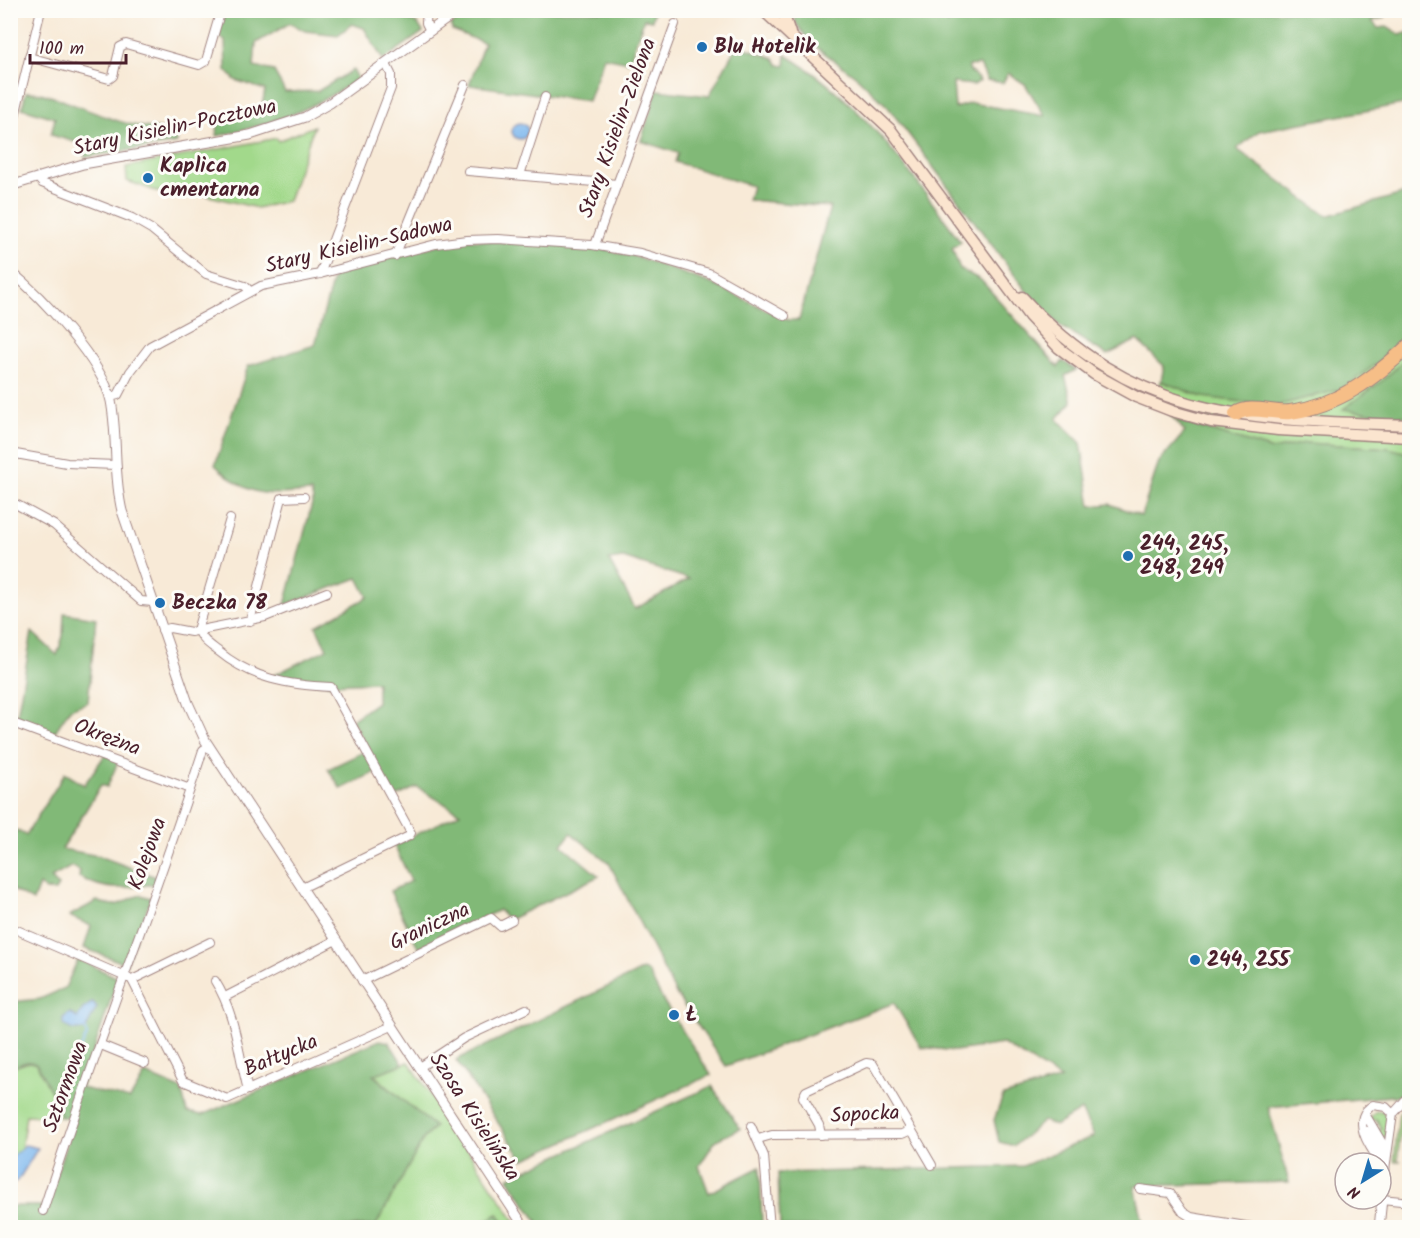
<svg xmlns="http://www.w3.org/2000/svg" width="1420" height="1238" viewBox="0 0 1420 1238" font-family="Kalam,sans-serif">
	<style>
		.green { fill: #a2d98b; stroke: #767c5b; stroke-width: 1.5 }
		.forest { fill: #81b977; stroke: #666c51; stroke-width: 1.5; fill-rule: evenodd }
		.water { fill: #7db7ee; stroke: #646b8c; stroke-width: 1.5 }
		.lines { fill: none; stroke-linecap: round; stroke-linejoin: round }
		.stream { stroke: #7db7ee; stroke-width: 2 }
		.minor-casing { stroke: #a18481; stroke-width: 10 }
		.tertiary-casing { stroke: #a18481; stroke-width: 11 }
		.secondary-casing { stroke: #a18481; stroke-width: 13 }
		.motorway-casing { stroke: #a18481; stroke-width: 16 }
		.minor { stroke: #fff; stroke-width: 8 }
		.tertiary { stroke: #fff; stroke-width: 9 }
		.secondary { stroke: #fbe5cf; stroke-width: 10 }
		.motorway { stroke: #f6be87; stroke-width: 14 }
		.poi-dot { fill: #1f6fb2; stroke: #fdfcf7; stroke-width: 2 }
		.labels { text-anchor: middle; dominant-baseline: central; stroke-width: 6; stroke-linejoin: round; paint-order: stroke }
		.poi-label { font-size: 21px; font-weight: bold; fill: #4a1f2b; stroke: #fdfcf7; text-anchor: start }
		.street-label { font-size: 21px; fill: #4a1f2b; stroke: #fdfcf7 }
	</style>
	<rect width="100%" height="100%" fill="#fdfcf7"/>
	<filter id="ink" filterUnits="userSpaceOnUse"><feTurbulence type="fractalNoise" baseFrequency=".0167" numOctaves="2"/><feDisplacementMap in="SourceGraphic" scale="12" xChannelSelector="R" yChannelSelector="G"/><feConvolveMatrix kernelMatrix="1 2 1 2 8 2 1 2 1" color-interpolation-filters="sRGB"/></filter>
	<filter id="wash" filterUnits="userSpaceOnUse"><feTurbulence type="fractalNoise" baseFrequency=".008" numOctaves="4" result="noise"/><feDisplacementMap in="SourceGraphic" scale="24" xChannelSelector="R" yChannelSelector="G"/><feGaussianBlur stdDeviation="1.35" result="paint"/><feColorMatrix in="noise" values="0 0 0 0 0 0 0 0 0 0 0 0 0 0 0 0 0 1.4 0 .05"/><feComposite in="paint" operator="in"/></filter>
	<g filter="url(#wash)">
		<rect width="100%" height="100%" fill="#f8ead7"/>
		<g class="green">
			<polygon points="314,126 288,201 257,208 173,187 170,196 127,181 126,167 277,138 278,141"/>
			<polygon points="1409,331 1409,473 1389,448 1305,443 1273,450 1175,420 1156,397 1161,381 1202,397 1376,364"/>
			<polygon points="32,1061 37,1065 57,1103 61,1117 26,1115 21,1150 11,1157 11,1068"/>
			<polygon points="409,1062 519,1227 507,1227 498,1214 475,1227 340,1228 376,1225 424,1138 434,1127 373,1074"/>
			<polygon points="1409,1102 1409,1112 1404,1113 1397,1160 1401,1161 1394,1161 1399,1114"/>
			<polygon points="1376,1111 1382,1111 1388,1116 1386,1136 1383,1139 1377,1131 1382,1129 1376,1119 1371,1121 1371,1116"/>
		</g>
		<g class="forest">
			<path d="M796,10L947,11L948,24L952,20L951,10L1390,11L1383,18L1372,21L1378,28L1387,27L1400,35L1409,32V103L1259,131L1237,149L1327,216L1409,192V331L1376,364L1342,389L1275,406L1202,397L1161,381L1164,366L1137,340L1107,355L1060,326L1028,293L888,107L858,78L811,43L795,22ZM980,65L987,80L1003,83L1008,73L1025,84L1045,116L971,103L955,108L953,83L974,85L980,81L969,70V66Z"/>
			<path d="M225,11H387L418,24L423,32L383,60L364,28L352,24L338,35L305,31L290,23L256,43L254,67L274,71L285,92L318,91L353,70L358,79C306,112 277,123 217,136L218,121L262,106L265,90L235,80L226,70L225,41L218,36Z"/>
			<polygon points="473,11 654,11 652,20 644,19 629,62 604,57 588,101 469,85 484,43 452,30 451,25"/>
			<path d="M737,45L774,58L779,65L785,66L786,55C862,100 910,172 961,242L952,248L960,269L981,280L1058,367L1063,361L1076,370L1065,376L1072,402L1057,419L1081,443L1091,506L1110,504L1141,516L1159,462L1185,432L1175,420L1273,450L1305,443L1389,448L1408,453L1409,1091L1403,1095L1268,1107L1289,1182L1135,1186L1144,1227H780L778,1173L1023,1166L1094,1136L1081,1110L1055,1126L1043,1121L1014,1146L999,1142L994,1120L1003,1096L1061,1079L1003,1044L955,1051L921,1047L894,1003L726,1066L676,994L609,863L571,833L562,845L599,876L508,920L499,910L419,949L390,891L411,881L394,845L460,813L417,787L394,798L378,771L341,789L328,769L368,750L352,720L377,702V682L330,684L270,677L327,649L316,626L368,597L358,578L285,605L313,500L311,492C264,495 250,498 215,465L248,366L315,345L335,271L461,239L595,247L637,257L710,283L788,320H799L830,207L748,200L752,186L675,162L678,153L641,141L657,90L709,96ZM623,558L689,579L635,609L609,560Z"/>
			<path d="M26,92C44,92 46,95 62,100C98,114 135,131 175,129L177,143L85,157L82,144L51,135L55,118L22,108Z"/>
			<polygon points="1409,356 1409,415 1390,416 1343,409 1382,381"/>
			<polygon points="64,613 96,618 88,702 70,709 54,733 16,721 32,632 57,655 63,636"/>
			<path d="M105,755L119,760L107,787L101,785L62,849L99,856L156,877L154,884C122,889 107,892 79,877L80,871L72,866L51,878L58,886L55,891L46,890L39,885L33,901L11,889V828L26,835L65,773L84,785Z"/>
			<path d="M141,895L151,898L126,964L84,948L91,926L69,916L97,901C121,910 119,901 141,895Z"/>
			<path d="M78,959L118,978L81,1088L130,1099L145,1074L181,1089L187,1112L202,1115L380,1040L389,1042L403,1064L373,1075L435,1127L424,1138L376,1225L340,1228L11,1227L10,1206H45L75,1119L61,1117L57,1103L37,1065C27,1058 21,1065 11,1068V1002L40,999L65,988Z"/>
			<polygon points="642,970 648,972 664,1002 711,1075 523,1160 456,1060"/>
			<polygon points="712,1086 740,1129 716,1140 699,1166 709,1193 760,1167 762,1227 541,1227 508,1178"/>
			<polygon points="498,1214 507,1227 475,1227"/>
		</g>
		<g class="water">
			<circle cx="520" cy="131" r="8"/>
			<polygon points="93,1002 97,1007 85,1030 73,1030 63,1025 63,1018 70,1013 77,1018 83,1009"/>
			<polygon points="25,1145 38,1148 19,1179 11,1185 11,1157"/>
		</g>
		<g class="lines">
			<polyline class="stream" points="65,1078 87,1036 86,1029"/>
		</g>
	</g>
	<g filter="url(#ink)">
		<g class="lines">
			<defs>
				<g id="minor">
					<polyline points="427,10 426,23 430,31"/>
					<polyline points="29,57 109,79 113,76 120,47 126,44 199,65 206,61 221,10"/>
					<polyline points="10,90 21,93"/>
					<polyline points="10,136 41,10"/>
					<polyline points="468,171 617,184"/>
					<polyline points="520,175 545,97"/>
					<polyline points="38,178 42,183 132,218 151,229 206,274 245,286 250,291"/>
					<polyline points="595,245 675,24"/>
					<polyline points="395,256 465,85"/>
					<polyline points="320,274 391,88 391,74 386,64"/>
					<polyline points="110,397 118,395 130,372 150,346 261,286 320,274 436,244 467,240 498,239 592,245 640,253 709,273 785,316"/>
					<polyline points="10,453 67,463 115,465"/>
					<polyline points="10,501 54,525 141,601 153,602"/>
					<path d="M230,519L198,627C200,639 209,644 218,651C252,679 288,685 331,687L411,833L409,836L302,888"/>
					<polyline points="250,621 282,498 304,497"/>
					<polyline points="162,630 170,628 191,632 265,617 327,592"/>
					<polyline points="10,722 190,789"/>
					<polyline points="10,927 128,978"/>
					<polyline points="132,980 183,1081 227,1099 392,1026"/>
					<polyline points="132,980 210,942"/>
					<path d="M215,981C236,1014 238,1053 248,1090"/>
					<polyline points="362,981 491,918 500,926 512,920"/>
					<polyline points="225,997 336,940"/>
					<polyline points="101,1045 145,1063"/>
					<polyline points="420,1067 464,1038 526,1009"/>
					<polyline points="1365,1114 1387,1151"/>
					<polyline points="751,1126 764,1156 770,1228"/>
					<polyline points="1367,1131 1386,1159"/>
					<polyline points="821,1135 819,1125 803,1097 806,1091 866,1063 873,1064 932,1165"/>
					<polyline points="758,1139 772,1135 902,1134 911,1130"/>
					<path d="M1385,1169C1374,1153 1347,1121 1373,1105L1386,1107L1393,1114"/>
					<polyline points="1385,1169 1393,1114 1410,1095"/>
					<polyline points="1140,1189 1170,1193 1183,1212 1191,1217 1258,1228"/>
					<polyline points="1382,1199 1410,1202"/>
					<path d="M43,1211C92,1056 153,905 203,750L209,746"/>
				</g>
				<g id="tertiary">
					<polyline points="10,186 83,164 250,135 305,117 330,103 459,10"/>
					<path d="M10,271C41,296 103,362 111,401C118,437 113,474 122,511L188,703L205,740L525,1228"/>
					<polyline points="1379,1228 1385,1169"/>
				</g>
				<g id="secondary">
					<polyline points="782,10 790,33"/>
					<polyline points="766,13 891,130 1029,316 1059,348 1094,374 1136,397 1172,411 1211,422 1278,430 1410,437"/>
					<path d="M1022,297C1138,423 1251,419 1410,425"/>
				</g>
				<path id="motorway" d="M1236,414C1249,404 1274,414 1290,412C1340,405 1374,378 1410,345"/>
			</defs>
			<use href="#minor" class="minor-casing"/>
			<use href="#tertiary" class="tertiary-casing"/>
			<use href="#secondary" class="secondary-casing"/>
			<use href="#motorway" class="motorway-casing"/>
			<use href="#minor" class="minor"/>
			<use href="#tertiary" class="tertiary"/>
			<use href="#secondary" class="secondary"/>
			<use href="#motorway" class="motorway"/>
		</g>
	</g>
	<g class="poi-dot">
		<circle cx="702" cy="47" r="6"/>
		<circle cx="148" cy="178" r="6"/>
		<circle cx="1128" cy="556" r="6"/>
		<circle cx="160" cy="603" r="6"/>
		<circle cx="1195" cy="960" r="6"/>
		<circle cx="674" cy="1015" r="6"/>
	</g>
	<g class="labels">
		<g class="poi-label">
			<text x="714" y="47">Blu Hotelik</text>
			<text x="160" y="166">Kaplica<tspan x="160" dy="24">cmentarna</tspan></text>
			<text x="1140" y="544">244, 245,<tspan x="1140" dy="24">248, 249</tspan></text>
			<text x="172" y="603">Beczka 78</text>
			<text x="1207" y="960">244, 255</text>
			<text x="686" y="1015">Ł</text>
		</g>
		<g class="street-label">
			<text transform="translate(175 128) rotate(-12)">Stary Kisielin-Pocztowa</text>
			<text transform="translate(618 128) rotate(-70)">Stary Kisielin-Zielona</text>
			<text transform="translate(359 246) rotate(-13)">Stary Kisielin-Sadowa</text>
			<text transform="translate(107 738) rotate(21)">Okrężna</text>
			<text transform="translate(148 854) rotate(-70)">Kolejowa</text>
			<text transform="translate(430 927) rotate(-25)">Graniczna</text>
			<text transform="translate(281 1056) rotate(-23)">Bałtycka</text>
			<text transform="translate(66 1087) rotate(-70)">Sztormowa</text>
			<text transform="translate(865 1115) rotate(-3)">Sopocka</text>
			<text transform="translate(474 1117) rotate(57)">Szosa Kisielińska</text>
		</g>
	</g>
	<rect width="1420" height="1238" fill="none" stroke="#fdfcf7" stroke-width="36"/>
	<g transform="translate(1363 1181) rotate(217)"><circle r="28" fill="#fdfcf7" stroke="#b5a4a5" stroke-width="1.5"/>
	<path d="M0-4.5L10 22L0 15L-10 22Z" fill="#1f6fb2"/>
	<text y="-9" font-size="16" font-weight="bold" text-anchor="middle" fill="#4a1f2b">N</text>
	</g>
	<path d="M30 54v9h96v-9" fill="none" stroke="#4a1f2b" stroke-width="3"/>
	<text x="39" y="54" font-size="18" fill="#4a1f2b" stroke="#fdfcf7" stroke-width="4.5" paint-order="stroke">100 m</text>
</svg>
